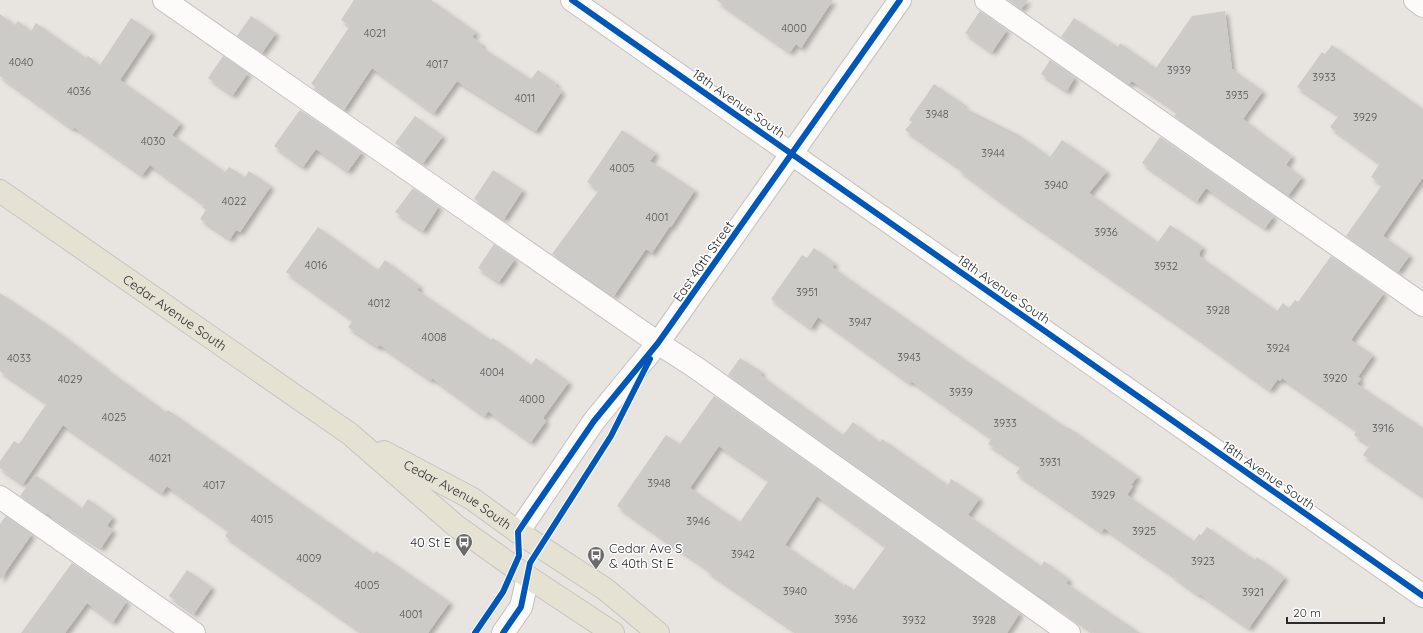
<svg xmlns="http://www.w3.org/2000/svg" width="1423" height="633" viewBox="0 0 1423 633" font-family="Quicksand,sans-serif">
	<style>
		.building { fill: #cdcbc7; fill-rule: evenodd; filter: url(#shadow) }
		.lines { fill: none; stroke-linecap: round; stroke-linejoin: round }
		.minor-casing { stroke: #c2c1c1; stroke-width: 24 }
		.major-casing { stroke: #c4c3c1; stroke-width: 24 }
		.minor { stroke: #fcfbfa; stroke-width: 22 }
		.major { stroke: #e5e2d4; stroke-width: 22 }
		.cycleway-casing { stroke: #fff; stroke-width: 8 }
		.cycleway { stroke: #0057b8; stroke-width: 6 }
		.labels { text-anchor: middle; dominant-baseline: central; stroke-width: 3; stroke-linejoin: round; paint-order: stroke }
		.number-label { font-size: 11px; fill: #545453 }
		.street-label { font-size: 13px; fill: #2a2a2a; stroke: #fff }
		.poi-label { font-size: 13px; fill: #2a2a2a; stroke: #fff; text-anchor: end }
	</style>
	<defs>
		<filter id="shadow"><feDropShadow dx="3.5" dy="3.5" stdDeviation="2" flood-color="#0004"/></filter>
	</defs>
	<rect width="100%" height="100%" fill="#e8e5e0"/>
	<g class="building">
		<polygon points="354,0 431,0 476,32 472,37 483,45 481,47 531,79 538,70 557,84 555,86 562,91 536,131 457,81 434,113 372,68 344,110 314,89 316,87 311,84 350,26 341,20"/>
		<polygon points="716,0 833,0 801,48 796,44 790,52"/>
		<polygon points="1008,0 1028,0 1021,9"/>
		<polygon points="980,11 1007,30 992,52 965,33"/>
		<polygon points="1225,11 1232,69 1263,91 1243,119 1292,156 1286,165 1302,177 1288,196 1174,116 1178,112 1132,81 1129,84 1061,37 1074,18 1118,47 1120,43 1156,68 1192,16"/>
		<polygon points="0,14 15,25 18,21 31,31 36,23 86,58 88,56 100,65 131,18 152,32 120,80 181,123 172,135 225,172 229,167 245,177 249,171 271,186 240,232 236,230 230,239 200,219 206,210 202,207 204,204 150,165 142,175 74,127 73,129 0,76"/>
		<polygon points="251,16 276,33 262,53 237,36"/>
		<polygon points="1332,45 1423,109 1423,177 1383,236 1410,255 1398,272 1346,236 1382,185 1371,177 1380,163 1330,127 1339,115 1297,87 1322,52 1325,54"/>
		<polygon points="223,56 248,73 233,95 208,78"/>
		<polygon points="1050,60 1075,77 1067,91 1041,74"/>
		<polygon points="934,84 965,105 963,107 1019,135 1050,157 1062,140 1107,171 1089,193 1158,242 1170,225 1203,247 1199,253 1200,254 1199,256 1277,311 1283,303 1289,308 1295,300 1298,302 1331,256 1384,293 1351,340 1373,355 1358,377 1361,379 1357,384 1423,428 1423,496 1363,455 1370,445 1354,435 1357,430 1282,378 1280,381 1278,379 1270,390 1195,336 1016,212 959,170 960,168 905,130 912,122 909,120"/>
		<polygon points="300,110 362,152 348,171 316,149 303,167 274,146"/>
		<polygon points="415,116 443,136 423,163 395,143"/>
		<polygon points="622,130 656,153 650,161 695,190 671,227 670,226 652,253 646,249 614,296 552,254 599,190 587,182"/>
		<polygon points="1160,137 1274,216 1265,228 1206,188 1197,201 1142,163"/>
		<polygon points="493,170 523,190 504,219 474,199"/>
		<polygon points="413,188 439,206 423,231 395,212"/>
		<polygon points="318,227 378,270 385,260 420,286 417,290 491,340 493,338 531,365 536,358 569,382 543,418 546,421 531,442 488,411 485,416 432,378 431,380 380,345 378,347 348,327 353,320 286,272"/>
		<polygon points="494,244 515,259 499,282 478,268"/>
		<polygon points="814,248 835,263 832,267 967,361 1067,428 1068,427 1138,476 1131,485 1133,486 1127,495 1194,541 1199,534 1201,535 1207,527 1255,560 1257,557 1285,577 1249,628 1200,594 1199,595 1174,577 1174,576 1104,528 1102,532 1016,473 1021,466 988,444 992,438 914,383 911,381 910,383 818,317 811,328 771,299 802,255 807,258"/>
		<polygon points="0,293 57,331 105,367 105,368 166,412 168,410 374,554 376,551 450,602 428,633 363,633 225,536 229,530 167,486 162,493 63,425 23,484 0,468 0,461 14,441 19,444 47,403 0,371"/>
		<polygon points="740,358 762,372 760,375 843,435 853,422 880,442 882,439 948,485 951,479 980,498 968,515 1041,566 1044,561 1069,579 1066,583 1140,633 1094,633 1052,603 1033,592 728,375"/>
		<path d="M714,396L1020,613L1007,633H798L707,571L708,569L665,540L617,506L666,435L680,444ZM719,446L769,480L740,522L690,488ZM817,496L886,546L854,590L845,584V586L785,545Z"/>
		<polygon points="35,475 82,508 88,499 113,517 107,526 113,530 101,548 47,513 46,514 20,496"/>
		<polygon points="6,516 32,534 0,580 0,524"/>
		<polygon points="72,563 127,601 113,622 87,603 65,633 21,633"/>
		<polygon points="187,570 212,587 194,614 169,596"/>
	</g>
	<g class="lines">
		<defs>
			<g id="minor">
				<polyline points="164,0 658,343 695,367 1069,633"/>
				<polyline points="572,0 1423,596"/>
				<polyline points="986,0 1423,305"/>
				<polyline points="1415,0 1423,6"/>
				<polyline points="0,497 194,633"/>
				<polyline points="518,532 594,421 658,343 900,0"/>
				<polyline points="503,633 521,607 528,577"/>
			</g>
			<g id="major">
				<path id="s1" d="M0,191L350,434L456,526L528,577L613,633"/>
				<path id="s2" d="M384,452L471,498L518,532L605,589L658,633"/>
			</g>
		</defs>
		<use href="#minor" class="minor-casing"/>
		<use href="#major" class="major-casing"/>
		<use href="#minor" class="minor"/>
		<use href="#major" class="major"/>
		<defs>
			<g id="cycleway">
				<polyline points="572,0 1423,596"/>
				<polyline points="475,633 503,592 519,556 518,532 528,517 594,421 658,343 900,0"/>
				<polyline points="503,633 521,607 530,563 611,436 650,359"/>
			</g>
		</defs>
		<use href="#cycleway" class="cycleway-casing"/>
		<use href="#cycleway" class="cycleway"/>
	</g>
	<defs>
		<symbol id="bus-pin" viewBox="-11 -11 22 30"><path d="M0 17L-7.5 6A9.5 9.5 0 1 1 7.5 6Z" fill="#6c6b6a" stroke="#fff"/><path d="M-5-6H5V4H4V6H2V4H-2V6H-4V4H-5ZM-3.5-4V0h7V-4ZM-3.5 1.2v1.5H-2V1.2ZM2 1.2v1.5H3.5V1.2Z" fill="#fff"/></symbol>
	</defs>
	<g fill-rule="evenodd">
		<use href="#bus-pin" x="454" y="532" width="20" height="27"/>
		<use href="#bus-pin" x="586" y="545" width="20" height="27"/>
	</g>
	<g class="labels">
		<g class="number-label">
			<text x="794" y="28">4000</text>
			<text x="375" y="33">4021</text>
			<text x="21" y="62">4040</text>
			<text x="437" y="64">4017</text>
			<text x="1179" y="70">3939</text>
			<text x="1324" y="77">3933</text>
			<text x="79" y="91">4036</text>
			<text x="1237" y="95">3935</text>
			<text x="525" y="98">4011</text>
			<text x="937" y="114">3948</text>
			<text x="1365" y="117">3929</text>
			<text x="153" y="141">4030</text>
			<text x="993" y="153">3944</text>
			<text x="622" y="168">4005</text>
			<text x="1056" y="185">3940</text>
			<text x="234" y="201">4022</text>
			<text x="657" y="217">4001</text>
			<text x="1106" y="232">3936</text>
			<text x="316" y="265">4016</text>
			<text x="1166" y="266">3932</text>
			<text x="807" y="292">3951</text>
			<text x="379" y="303">4012</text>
			<text x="1218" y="310">3928</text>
			<text x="860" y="322">3947</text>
			<text x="434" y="337">4008</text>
			<text x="1278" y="348">3924</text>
			<text x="909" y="357">3943</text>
			<text x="19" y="358">4033</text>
			<text x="492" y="372">4004</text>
			<text x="1335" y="378">3920</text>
			<text x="70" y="379">4029</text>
			<text x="961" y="392">3939</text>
			<text x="532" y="399">4000</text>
			<text x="114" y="417">4025</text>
			<text x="1005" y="423">3933</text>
			<text x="1383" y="428">3916</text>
			<text x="160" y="458">4021</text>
			<text x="1050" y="462">3931</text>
			<text x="659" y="483">3948</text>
			<text x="214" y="485">4017</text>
			<text x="1103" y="495">3929</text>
			<text x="262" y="519">4015</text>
			<text x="698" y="521">3946</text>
			<text x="1144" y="531">3925</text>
			<text x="743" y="554">3942</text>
			<text x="309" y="558">4009</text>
			<text x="1203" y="561">3923</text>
			<text x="367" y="585">4005</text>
			<text x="795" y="591">3940</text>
			<text x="1253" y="592">3921</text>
			<text x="411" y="614">4001</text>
			<text x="846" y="619">3936</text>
			<text x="914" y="620">3932</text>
			<text x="984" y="620">3928</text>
		</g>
		<g class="street-label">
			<text transform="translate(739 103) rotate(35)">18th Avenue South</text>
			<text transform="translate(703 261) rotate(-55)">East 40th Street</text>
			<text transform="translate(1004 289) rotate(35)">18th Avenue South</text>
			<text stroke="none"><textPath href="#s1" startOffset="213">Cedar Avenue South</textPath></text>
			<text transform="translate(1269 475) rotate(35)">18th Avenue South</text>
			<text stroke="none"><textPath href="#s2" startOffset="85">Cedar Avenue South</textPath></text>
		</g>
		<g class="poi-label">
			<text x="451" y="542">40 St E</text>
			<text x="609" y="548" text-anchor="start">Cedar Ave S<tspan x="609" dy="15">&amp; 40th St E</tspan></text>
		</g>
	</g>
	<path d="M1287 617v6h97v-6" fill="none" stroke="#2a2a2a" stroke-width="2"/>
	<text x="1293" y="617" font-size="12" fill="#2a2a2a" stroke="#ffffff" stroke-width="3" paint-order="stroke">20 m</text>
</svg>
